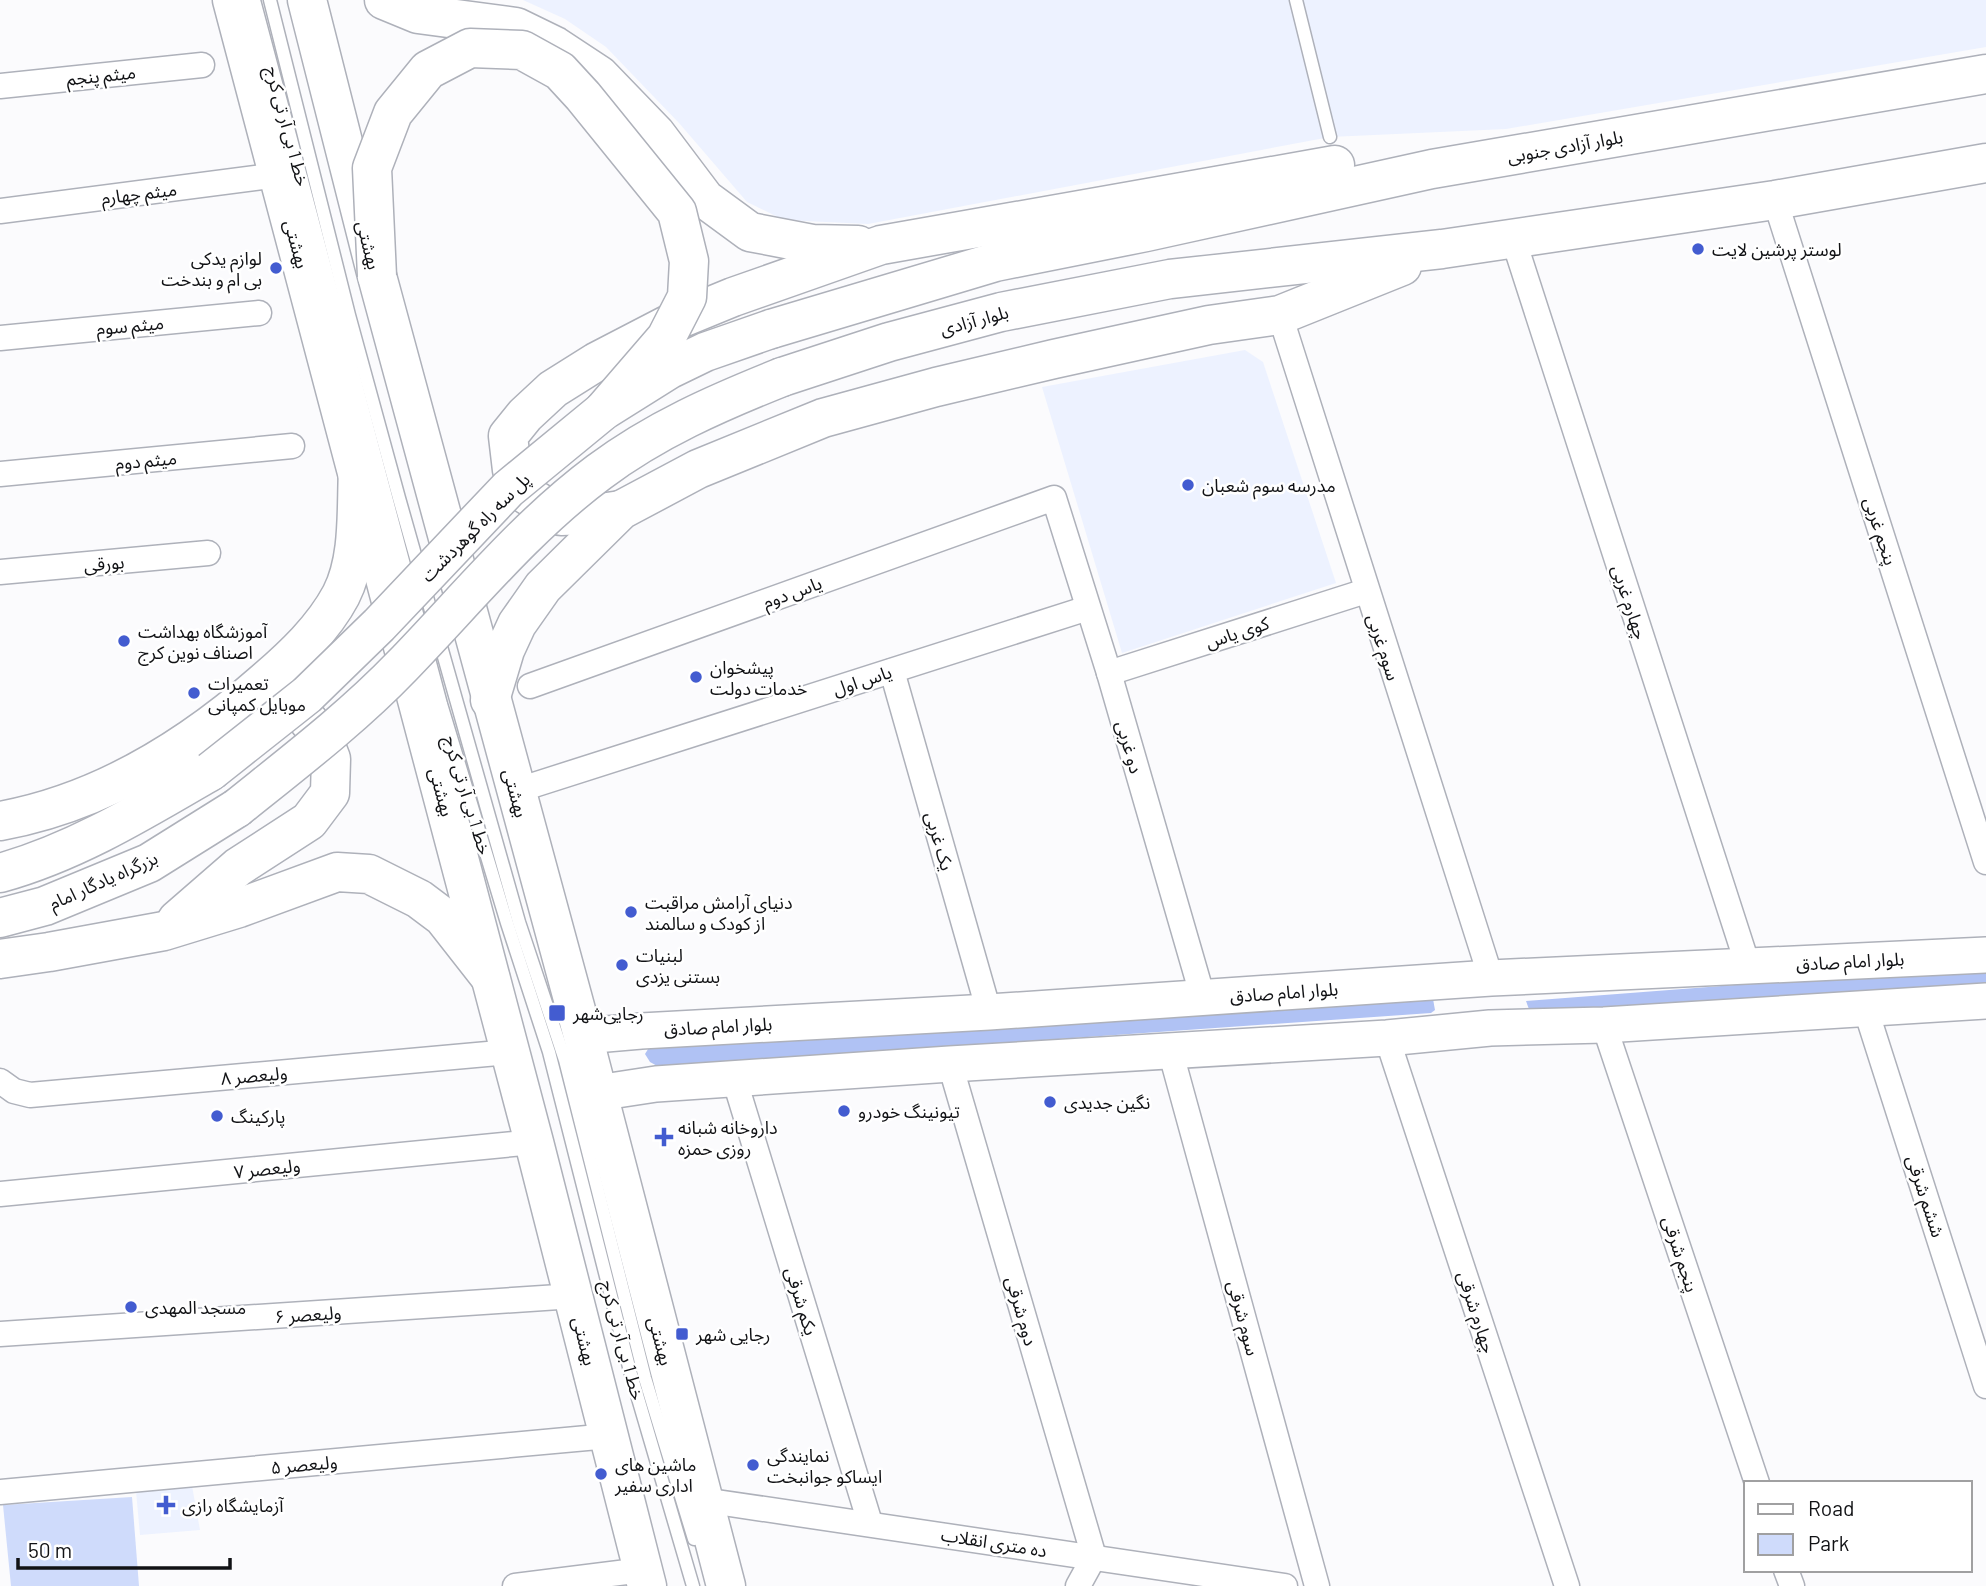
<svg xmlns="http://www.w3.org/2000/svg" width="1986" height="1586" viewBox="0 0 1986 1586" font-family="Barlow,'Noto Sans Arabic',sans-serif">
	<style>
		.built { fill: #edf2ff }
		.green { fill: #cfdbfb }
		.forest { fill: #b0c2f4 }
		.lines { fill: none; stroke-linecap: round; stroke-linejoin: round }
		.lane-casing { stroke: #aeb1ba; stroke-width: 15 }
		.street-casing { stroke: #aeb1ba; stroke-width: 27 }
		.secondary-casing { stroke: #aeb1ba; stroke-width: 38 }
		.primary-casing { stroke: #aeb1ba; stroke-width: 41 }
		.highway-casing { stroke: #aeb1ba; stroke-width: 41 }
		.lane { stroke: #fff; stroke-width: 12 }
		.street { stroke: #fff; stroke-width: 24 }
		.secondary { stroke: #fff; stroke-width: 35 }
		.primary { stroke: #fff; stroke-width: 38 }
		.highway { stroke: #fff; stroke-width: 38 }
		.primary-bridge-casing { stroke: #aeb1ba; stroke-width: 41; stroke-linecap: butt }
		.primary-bridge { stroke: #fff; stroke-width: 38 }
		.poi-dot { fill: #435cd0; stroke: #fff; stroke-width: 2.5 }
		.labels { text-anchor: middle; dominant-baseline: central; stroke-width: 5; stroke-linejoin: round; paint-order: stroke }
		.street-label { font-size: 18px; fill: #111215; stroke: #fff }
		.poi-label { font-size: 18px; fill: #111215; stroke: #fff; text-anchor: start }
	</style>
	<rect width="100%" height="100%" fill="#fbfbfd"/>
	<g class="built">
		<polygon points="523,0 1986,0 1986,47 1506,129 1330,137 868,224 784,220 747,202 679,123 606,47 565,19"/>
		<polygon points="1245,350 1263,362 1336,583 1122,653 1042,387"/>
		<polygon points="190,1475 200,1530 140,1535 135,1480"/>
	</g>
	<polygon class="green" points="132,1497 139,1586 11,1586 3,1505"/>
	<g class="forest">
		<polygon points="1986,969 1986,983 1530,1012 1526,1001 1902,972"/>
		<polygon points="1433,999 1435,1010 1431,1013 659,1067 650,1062 645,1054 650,1046"/>
	</g>
	<g class="lines">
		<defs>
			<g id="lane">
				<polyline points="254,0 441,704 507,923 549,1052 630,1371 693,1586"/>
				<polyline points="270,0 349,315 399,498 519,922 565,1060 645,1378 694,1539"/>
				<polyline points="1296,0 1330,137"/>
			</g>
			<g id="street">
				<polyline points="0,86 202,65"/>
				<polyline points="1775,200 1986,862"/>
				<polyline points="0,211 278,175"/>
				<polyline points="1513,238 1748,966"/>
				<polyline points="1280,315 1491,978"/>
				<polyline points="0,338 259,313"/>
				<polyline points="0,474 292,446"/>
				<polyline points="0,572 208,553"/>
				<polyline points="892,671 989,1012"/>
				<polyline points="1109,673 1366,591"/>
				<polyline points="530,686 1054,498 1109,673 1203,998"/>
				<polyline points="515,791 1088,608"/>
				<polyline points="1865,1007 1986,1386"/>
				<polyline points="1604,1025 1757,1483"/>
				<polyline points="1387,1038 1567,1586"/>
				<polyline points="1170,1050 1317,1586"/>
				<polyline points="950,1064 1094,1557"/>
				<polyline points="734,1078 870,1523"/>
				<polyline points="0,1081 14,1091 30,1095 510,1052"/>
				<polyline points="0,1194 534,1142"/>
				<polyline points="0,1334 574,1296"/>
				<polyline points="0,1492 609,1436"/>
				<polyline points="703,1500 1285,1586"/>
				<polyline points="1786,1570 1792,1586"/>
				<polyline points="515,1586 643,1570"/>
				<polyline points="1078,1586 1094,1557"/>
			</g>
			<g id="secondary">
				<polyline points="583,1036 641,1031 989,1012 1491,978 1986,955"/>
				<polyline points="597,1093 656,1084 950,1064 1387,1038 1490,1028 1604,1025 1986,1001"/>
			</g>
			<g id="primary">
				<polyline points="232,0 534,1142 647,1586"/>
				<polyline points="307,0 377,276 583,1036 726,1586"/>
				<polyline points="384,0 418,14 516,27 555,46 599,75 656,134 705,199 750,232 812,244 858,245"/>
				<polyline points="771,329 995,262 1146,232 1432,169 1986,74"/>
				<polyline points="782,377 889,342 1001,312 1170,279 1442,249 1775,200 1986,163"/>
				<polyline points="621,510 587,515 561,516 527,495 512,470 508,436 525,415 553,389 596,362 677,320 733,297 881,245 1335,165"/>
				<polyline points="490,700 505,650 517,624 543,587 621,510 698,469 823,418 936,387 1054,359 1209,325 1280,315 1402,266"/>
			</g>
			<g id="highway">
				<path d="M0,821C100,803 189,748 264,682C293,657 323,629 341,595C360,558 356,510 358,469"/>
				<path d="M0,873C76,852 144,810 211,771"/>
				<polyline points="0,918 45,906 149,863 237,808"/>
				<polyline points="177,920 238,867 309,821 330,793 331,759 324,741 304,715 261,702"/>
				<polyline points="0,959 49,952 164,931 239,908 337,872 369,874 419,899 443,917 490,977"/>
			</g>
		</defs>
		<use href="#lane" class="lane-casing"/>
		<use href="#street" class="street-casing"/>
		<use href="#secondary" class="secondary-casing"/>
		<use href="#primary" class="primary-casing"/>
		<use href="#highway" class="highway-casing"/>
		<use href="#lane" class="lane"/>
		<use href="#street" class="street"/>
		<use href="#secondary" class="secondary"/>
		<use href="#primary" class="primary"/>
		<use href="#highway" class="highway"/>
		<defs>
			<g id="primary-bridge">
				<polyline points="377,276 372,168 393,113 428,70 470,48 522,50 560,71 583,96 677,212 689,261 687,297 666,338 603,411"/>
				<polyline points="211,771 307,695 379,625 508,489 603,411 670,369 705,352 771,329"/>
				<path d="M237,808C293,763 352,718 402,666C466,600 525,527 599,472C655,430 717,403 782,377"/>
			</g>
		</defs>
		<use href="#primary-bridge" class="primary-bridge-casing"/>
		<use href="#primary-bridge" class="primary-bridge"/>
	</g>
	<g class="poi-dot">
		<circle cx="1698" cy="249" r="7"/>
		<circle cx="276" cy="268" r="7"/>
		<circle cx="1188" cy="485" r="7"/>
		<circle cx="124" cy="641" r="7"/>
		<circle cx="696" cy="677" r="7"/>
		<circle cx="194" cy="693" r="7"/>
		<circle cx="631" cy="912" r="7"/>
		<circle cx="622" cy="965" r="7"/>
		<rect x="548" y="1004" width="18" height="18" rx="3.5"/>
		<circle cx="1050" cy="1102" r="7"/>
		<circle cx="844" cy="1111" r="7"/>
		<circle cx="217" cy="1116" r="7"/>
		<path d="M660.5 1126.5h7v7h7v7h-7v7h-7v-7h-7v-7h7z"/>
		<circle cx="131" cy="1307" r="7"/>
		<rect x="675" y="1327" width="14" height="14" rx="3.5"/>
		<circle cx="753" cy="1465" r="7"/>
		<circle cx="601" cy="1474" r="7"/>
		<path d="M162.5 1494.5h7v7h7v7h-7v7h-7v-7h-7v-7h7z"/>
	</g>
	<g class="labels">
		<g class="street-label">
			<text transform="translate(101 75) rotate(-6)">میثم پنجم</text>
			<text transform="translate(288 126) rotate(75)">خط 1 بی آر تی کرج</text>
			<text transform="translate(1565 146) rotate(-10)">بلوار آزادی جنوبی</text>
			<text transform="translate(139 193) rotate(-7)">میثم چهارم</text>
			<text transform="translate(297 244) rotate(75)">بهشتی</text>
			<text transform="translate(369 245) rotate(76)">بهشتى</text>
			<text transform="translate(974 320) rotate(-15)">بلوار آزادی</text>
			<text transform="translate(130 325) rotate(-5)">میثم سوم</text>
			<text transform="translate(146 460) rotate(-5)">میثم دوم</text>
			<text transform="translate(475 527) rotate(-45)">پل سه راه گوهردشت</text>
			<text transform="translate(1881 531) rotate(72)">پنجم غربی</text>
			<text transform="translate(104 563) rotate(-5)">بورقی</text>
			<text transform="translate(792 592) rotate(-20)">یاس دوم</text>
			<text transform="translate(1630 602) rotate(72)">چهارم غربی</text>
			<text transform="translate(1237 632) rotate(-18)">کوی یاس</text>
			<text transform="translate(1384 647) rotate(72)">سوم غربی</text>
			<text transform="translate(862 680) rotate(-18)">یاس اول</text>
			<text transform="translate(1130 747) rotate(74)">دو غربی</text>
			<text transform="translate(442 792) rotate(75)">بهشتی</text>
			<text transform="translate(516 793) rotate(75)">بهشتى</text>
			<text transform="translate(468 795) rotate(73)">خط 1 بی آر تی کرج</text>
			<text transform="translate(940 841) rotate(74)">یک غربی</text>
			<text transform="translate(103 880) rotate(-24)">بزرگراه یادگار امام</text>
			<text transform="translate(1850 961) rotate(-3)">بلوار امام صادق</text>
			<text transform="translate(1284 992) rotate(-4)">بلوار امام صادق</text>
			<text transform="translate(718 1026) rotate(-3)">بلوار امام صادق</text>
			<text transform="translate(254 1075) rotate(-5)">ولیعصر ۸</text>
			<text transform="translate(267 1168) rotate(-6)">ولیعصر ۷</text>
			<text transform="translate(1926 1196) rotate(72)">ششم شرقی</text>
			<text transform="translate(1681 1254) rotate(72)">پنجم شرقی</text>
			<text transform="translate(802 1301) rotate(73)">یکم شرقی</text>
			<text transform="translate(1022 1311) rotate(74)">دوم شرقی</text>
			<text transform="translate(1477 1312) rotate(72)">چهارم شرقی</text>
			<text transform="translate(308 1314) rotate(-4)">ولیعصر ۶</text>
			<text transform="translate(1244 1318) rotate(75)">سوم شرقی</text>
			<text transform="translate(623 1340) rotate(75)">خط 1 بی آر تی کرج</text>
			<text transform="translate(585 1341) rotate(76)">بهشتی</text>
			<text transform="translate(661 1341) rotate(75)">بهشتى</text>
			<text transform="translate(304 1464) rotate(-5)">ولیعصر ۵</text>
			<text transform="translate(994 1542) rotate(9)">ده متری انقلاب</text>
		</g>
		<g class="poi-label">
			<text x="1712" y="249">لوستر پرشين لايت</text>
			<text x="262" y="258" text-anchor="end">لوازم یدکی<tspan x="262" dy="21">بی ام و بندخت</tspan></text>
			<text x="1202" y="485">مدرسه سوم شعبان</text>
			<text x="138" y="631">آموزشگاه بهداشت<tspan x="138" dy="21">اصناف نوین کرج</tspan></text>
			<text x="710" y="667">پیشخوان<tspan x="710" dy="21">خدمات دولت</tspan></text>
			<text x="208" y="683">تعمیرات<tspan x="208" dy="21">موبایل کمپانی</tspan></text>
			<text x="645" y="902">دنیای آرامش مراقبت<tspan x="645" dy="21">از کودک و سالمند</tspan></text>
			<text x="636" y="955">لبنیات<tspan x="636" dy="21">بستنی یزدی</tspan></text>
			<text x="573" y="1013">رجایی‌شهر</text>
			<text x="1064" y="1102">نگین جدیدی</text>
			<text x="858" y="1111">تیونینگ خودرو</text>
			<text x="231" y="1116">پارکینگ</text>
			<text x="678" y="1127">داروخانه شبانه<tspan x="678" dy="21">روزی حمزه</tspan></text>
			<text x="145" y="1307">مسجد المهدی</text>
			<text x="696" y="1334">رجایی شهر</text>
			<text x="767" y="1455">نمایندگی<tspan x="767" dy="21">ایساکو جوانبخت</tspan></text>
			<text x="615" y="1464">ماشین های<tspan x="615" dy="21">اداری سفیر</tspan></text>
			<text x="182" y="1505">آزمایشگاه رازی</text>
		</g>
	</g>
	<rect x="1744" y="1481" width="228" height="91" fill="#ffffff" stroke="#a0a0a1" stroke-width="2"/>
	<rect x="1758" y="1504" width="35" height="10" fill="#ffffff" stroke="#a0a0a1" stroke-width="2"/>
	<text x="1808" y="1516" font-size="21" fill="#111215">Road</text>
	<rect x="1758" y="1534" width="35" height="21" fill="#cfdbfb" stroke="#a0a0a1" stroke-width="2"/>
	<text x="1808" y="1551" font-size="21" fill="#111215">Park</text>
	<path d="M18 1558v10h212v-10" fill="none" stroke="#111215" stroke-width="3.5"/>
	<text x="28" y="1558" font-size="21" fill="#111215" stroke="#ffffff" stroke-width="5" paint-order="stroke">50 m</text>
</svg>
